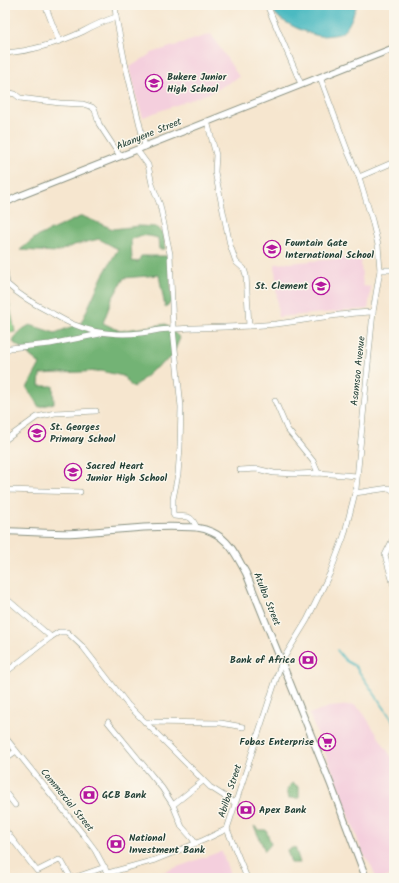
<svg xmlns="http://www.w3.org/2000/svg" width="399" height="883" viewBox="0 0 399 883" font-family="Kalam,sans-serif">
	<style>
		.built { fill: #f4cfdd }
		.green { fill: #8fd188; stroke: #57875e }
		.forest { fill: #73b374; stroke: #497854 }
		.water { fill: #4bbac1; stroke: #357c7a }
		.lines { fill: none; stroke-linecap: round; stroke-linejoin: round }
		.stream { stroke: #4bbac1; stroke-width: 1.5 }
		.minor-casing { stroke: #8a9282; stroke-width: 6 }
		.tertiary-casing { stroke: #8a9282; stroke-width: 8 }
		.minor { stroke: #fff; stroke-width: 5 }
		.tertiary { stroke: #fff; stroke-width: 6 }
		.labels { text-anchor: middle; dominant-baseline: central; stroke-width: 3; stroke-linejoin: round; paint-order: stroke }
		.poi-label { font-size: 10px; font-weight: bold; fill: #1f3d34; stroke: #fbf7ec; text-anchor: start }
		.street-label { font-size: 10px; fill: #1f3d34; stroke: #fbf7ec }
	</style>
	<rect width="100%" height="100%" fill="#fbf7ec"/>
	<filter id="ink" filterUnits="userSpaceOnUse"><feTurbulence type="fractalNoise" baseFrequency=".025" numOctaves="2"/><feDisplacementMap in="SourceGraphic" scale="8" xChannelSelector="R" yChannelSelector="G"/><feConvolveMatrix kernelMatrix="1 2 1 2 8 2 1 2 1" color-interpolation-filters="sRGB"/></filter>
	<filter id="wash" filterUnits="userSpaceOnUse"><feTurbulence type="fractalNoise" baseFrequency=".012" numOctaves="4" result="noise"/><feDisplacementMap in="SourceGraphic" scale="16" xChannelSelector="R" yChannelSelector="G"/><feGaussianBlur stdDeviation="0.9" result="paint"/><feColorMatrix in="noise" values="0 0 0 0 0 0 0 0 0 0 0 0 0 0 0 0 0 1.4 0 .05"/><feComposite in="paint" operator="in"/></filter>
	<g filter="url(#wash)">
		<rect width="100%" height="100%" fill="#f6e6cf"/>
		<g class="built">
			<polygon points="211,34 239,77 212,92 143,117 137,100 130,67 152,53"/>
			<polygon points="360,257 363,286 371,287 368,309 278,317 275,264"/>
			<polygon points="354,705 362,711 394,761 394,874 385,878 376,878 372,867 362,852 342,795 309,714 329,707"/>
			<polygon points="219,852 222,852 231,878 147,878"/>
		</g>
		<polygon class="green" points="5,287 6,287 15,332 5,333"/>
		<g class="forest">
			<path d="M82,216L113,229L139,226L156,227L164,234L165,249H159L158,238C147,235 140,234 131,240L132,261L138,262L141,256H169L172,302L165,307L159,275L124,278L112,299L103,323L120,331L166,324L180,338L172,357L154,369L133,388L123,376L101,371L40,374L39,386H53L54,403L39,407L27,388L40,364L13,342C17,333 22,329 30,325L55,333L81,323L102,277L118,249L99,239L74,245L57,252L20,250L36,237Z"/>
			<polygon points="292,783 299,787 299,798 289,798 287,790"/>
			<polygon points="254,826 259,830 266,830 271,844 265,851"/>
			<polygon points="295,847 300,863 291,863 287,850"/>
		</g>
		<path class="water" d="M275,5H357C353,14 349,30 339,34C335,35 325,36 320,36C311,35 276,21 274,11C274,9 275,7 275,5Z"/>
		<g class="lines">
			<polyline class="stream" points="337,650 346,661 355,666 394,722"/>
		</g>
	</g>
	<g filter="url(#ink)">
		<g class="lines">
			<defs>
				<g id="minor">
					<polyline points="45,5 59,41"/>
					<polyline points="115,5 116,17 125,63 145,147"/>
					<polyline points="267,5 301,84"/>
					<path d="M5,53C32,51 58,43 82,32C93,26 103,21 116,17"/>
					<polyline points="5,92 15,94 20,98 60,103 83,104 92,107 95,110 99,124 120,156"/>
					<polyline points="207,121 216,155 215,172 230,245 236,262 244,269 246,275 249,326"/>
					<path d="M137,150L148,165L152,184L160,205L170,254L173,329L181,407L180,447L178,474L173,499V514L174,516C188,518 190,513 197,528"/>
					<polyline points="359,177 394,162"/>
					<path d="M5,270L7,284C20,296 32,303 48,311C57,316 66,322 75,325C101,336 132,336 159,330C198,327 237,328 276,324C308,320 340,313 373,312"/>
					<polyline points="380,270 394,270"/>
					<polyline points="5,351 10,348 50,344 100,334"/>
					<polyline points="275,401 287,429 313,461 318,473"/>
					<polyline points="5,440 37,417 55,413 96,411"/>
					<polyline points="240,470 257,469 274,473 298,474 318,473 357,476"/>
					<polyline points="5,490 80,492"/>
					<polyline points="355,493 389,488 394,491"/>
					<polyline points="394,531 393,539 385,555 394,586"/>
					<polyline points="8,600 51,637"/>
					<polyline points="5,673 51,637 59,632 67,632 83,647 128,705 210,787 235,803"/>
					<polyline points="108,722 162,788 173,805 182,827 192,838 195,843"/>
					<polyline points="145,722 221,723 243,727"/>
					<polyline points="5,737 86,838 95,850 110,878"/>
					<polyline points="5,759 16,751"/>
					<polyline points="5,792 15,805"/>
					<polyline points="173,805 203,781"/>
					<polyline points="227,829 247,878"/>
					<polyline points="5,830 37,871 59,860 62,862 71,878"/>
					<polyline points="5,844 11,838"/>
					<polyline points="108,873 155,860 204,840 227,829 282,661 307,620 330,573 344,536 356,489 373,312 380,270 378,245 372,220 359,177 348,152 320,77"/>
					<polyline points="73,878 105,867"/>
				</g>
				<g id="tertiary">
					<polyline points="5,203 17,197 394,48"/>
					<path d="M5,531C28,532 52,534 75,533C111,531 146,525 182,527C192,527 202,527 212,532C230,540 237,557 246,573L331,785L366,878"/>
				</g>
			</defs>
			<use href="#minor" class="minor-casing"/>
			<use href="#tertiary" class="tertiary-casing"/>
			<use href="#minor" class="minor"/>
			<use href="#tertiary" class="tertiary"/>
		</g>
	</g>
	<defs>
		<symbol id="school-ring" viewBox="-11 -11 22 22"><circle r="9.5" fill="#fbf7ec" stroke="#b5179e" stroke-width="1.5"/><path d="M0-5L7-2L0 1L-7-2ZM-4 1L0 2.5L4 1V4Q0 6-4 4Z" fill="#b5179e"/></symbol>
		<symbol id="bank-ring" viewBox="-11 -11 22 22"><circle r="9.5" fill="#fbf7ec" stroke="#b5179e" stroke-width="1.5"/><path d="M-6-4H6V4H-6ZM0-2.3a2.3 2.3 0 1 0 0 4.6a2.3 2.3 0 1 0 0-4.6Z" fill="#b5179e"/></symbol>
		<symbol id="supermarket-ring" viewBox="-11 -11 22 22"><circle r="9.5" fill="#fbf7ec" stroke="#b5179e" stroke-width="1.5"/><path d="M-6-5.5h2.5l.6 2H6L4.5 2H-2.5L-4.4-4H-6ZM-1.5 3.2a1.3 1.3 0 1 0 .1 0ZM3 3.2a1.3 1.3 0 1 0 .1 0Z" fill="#b5179e"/></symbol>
	</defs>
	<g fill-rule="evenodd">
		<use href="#school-ring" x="144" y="73" width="20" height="20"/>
		<use href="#school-ring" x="262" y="239" width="20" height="20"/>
		<use href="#school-ring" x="311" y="276" width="20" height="20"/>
		<use href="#school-ring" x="27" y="423" width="20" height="20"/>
		<use href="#school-ring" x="63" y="462" width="20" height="20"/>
		<use href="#bank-ring" x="298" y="650" width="20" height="20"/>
		<use href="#supermarket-ring" x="317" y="732" width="20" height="20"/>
		<use href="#bank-ring" x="79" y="785" width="20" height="20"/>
		<use href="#bank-ring" x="236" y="800" width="20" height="20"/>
		<use href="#bank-ring" x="106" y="834" width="20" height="20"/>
	</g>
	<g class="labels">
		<g class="poi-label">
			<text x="167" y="77">Bukere Junior<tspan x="167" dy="12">High School</tspan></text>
			<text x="285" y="243">Fountain Gate<tspan x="285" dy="12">International School</tspan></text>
			<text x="308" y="286" text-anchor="end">St. Clement</text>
			<text x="50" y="427">St. Georges<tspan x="50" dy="12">Primary School</tspan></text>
			<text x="86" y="466">Sacred Heart<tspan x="86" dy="12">Junior High School</tspan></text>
			<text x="295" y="660" text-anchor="end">Bank of Africa</text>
			<text x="314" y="742" text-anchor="end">Fobas Enterprise</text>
			<text x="102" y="795">GCB Bank</text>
			<text x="259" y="810">Apex Bank</text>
			<text x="129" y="838">National<tspan x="129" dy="12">Investment Bank</tspan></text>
		</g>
		<g class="street-label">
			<text transform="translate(149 134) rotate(-22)">Akanyene Street</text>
			<text transform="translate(358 371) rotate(-84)">Asamsoo Avenue</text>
			<text transform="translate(267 599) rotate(68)">Atulba Street</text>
			<text transform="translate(230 791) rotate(-72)">Abilba Street</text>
			<text transform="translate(67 800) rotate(51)">Commercial Street</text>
		</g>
	</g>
	<rect width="399" height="883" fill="none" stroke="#fbf7ec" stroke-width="20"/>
</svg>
